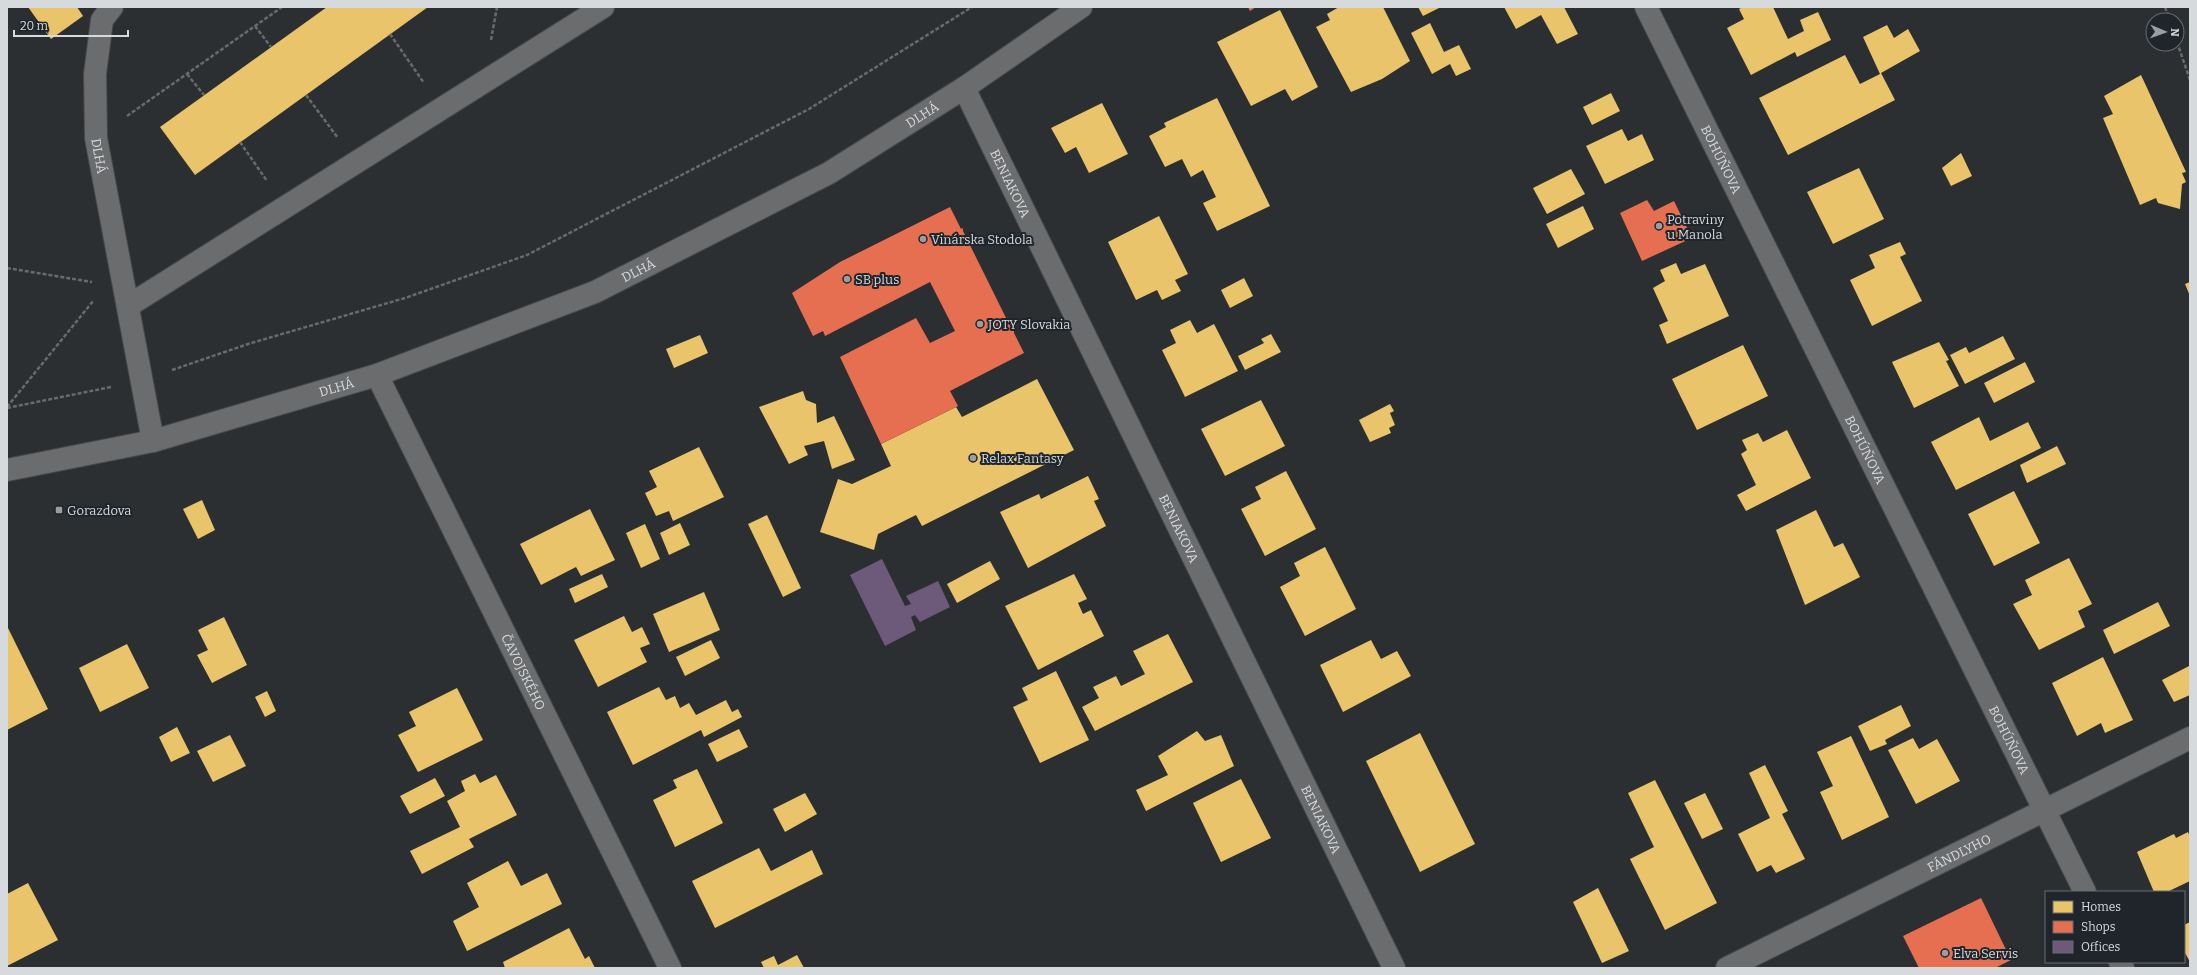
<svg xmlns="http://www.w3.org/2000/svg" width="2197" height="975" viewBox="0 0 2197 975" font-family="Bitter,serif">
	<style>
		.homes { fill: #e9c46a }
		.shops { fill: #e76f51 }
		.offices { fill: #6d597a }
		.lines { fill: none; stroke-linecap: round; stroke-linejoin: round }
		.minor-casing { stroke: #474a4c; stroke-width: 24 }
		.path { stroke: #686a6c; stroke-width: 2.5; stroke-dasharray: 4 2; stroke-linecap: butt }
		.minor { stroke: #6a6c6e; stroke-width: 22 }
		.poi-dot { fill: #9a9ea1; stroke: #1f252a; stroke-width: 1.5 }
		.labels { text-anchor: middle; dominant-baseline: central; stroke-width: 4; stroke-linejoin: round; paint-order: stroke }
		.street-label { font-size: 13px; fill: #d6dadd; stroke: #1f252a }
		.poi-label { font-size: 13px; fill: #d6dadd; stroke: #1f252a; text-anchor: start }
	</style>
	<rect width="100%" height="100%" fill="#2c2f31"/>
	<g class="homes">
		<polygon points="28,7 77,7 83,16 51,39"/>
		<polygon points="327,7 428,7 195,175 160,127"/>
		<polygon points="1339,7 1383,7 1410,61 1382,79 1351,92 1316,27 1330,20 1327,14"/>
		<polygon points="1418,7 1441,7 1423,16"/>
		<polygon points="1504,7 1564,7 1578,34 1557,44 1541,15 1516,29"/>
		<polygon points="1743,7 1773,7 1788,39 1804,31 1800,20 1818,12 1831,40 1797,57 1795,52 1751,75 1727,28 1744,19 1739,9"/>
		<polygon points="1280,10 1318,87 1292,101 1285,89 1251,106 1217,42"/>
		<polygon points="1430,23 1444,52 1459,45 1471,69 1456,76 1450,64 1432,74 1411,33"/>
		<polygon points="1887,25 1894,38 1908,29 1920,51 1881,73 1895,100 1788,155 1759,98 1845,55 1860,84 1880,74 1863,37"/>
		<polygon points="2141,75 2186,172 2182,173 2186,182 2182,184 2180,209 2158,203 2156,198 2140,205 2103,118 2113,114 2104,96"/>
		<polygon points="1611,93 1620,111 1592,125 1583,107"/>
		<polygon points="1217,98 1270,206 1217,231 1203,203 1216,197 1203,170 1191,177 1182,159 1165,167 1149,136 1166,127 1164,123"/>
		<polygon points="1102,103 1128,154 1089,173 1076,147 1065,153 1051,128"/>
		<polygon points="1622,129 1628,141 1642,134 1654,160 1605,184 1586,146"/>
		<polygon points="1961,153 1972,176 1951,186 1942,168"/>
		<polygon points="1859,168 1884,219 1833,244 1807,192"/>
		<polygon points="1571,169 1585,194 1547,214 1533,188"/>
		<polygon points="1583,206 1594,229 1558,248 1546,224"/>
		<polygon points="1159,216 1188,274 1175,280 1181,291 1162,300 1157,290 1136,300 1108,242"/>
		<polygon points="1900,242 1906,254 1900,257 1922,301 1872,326 1850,280 1875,268 1869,255"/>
		<polygon points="1676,263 1681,274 1705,264 1729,316 1667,344 1659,325 1668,321 1653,288 1665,281 1660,270"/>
		<polygon points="1244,278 1253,296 1230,308 1221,290"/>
		<polygon points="2190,282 2190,296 2185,284"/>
		<polygon points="1190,320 1197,333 1214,324 1238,371 1185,397 1162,350 1176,343 1170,330"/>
		<polygon points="1271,334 1281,352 1245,370 1238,356 1264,343 1261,339"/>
		<polygon points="700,335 708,353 674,368 666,349"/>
		<polygon points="2003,336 2015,359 1965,384 1950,355 1966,347 1969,353"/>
		<polygon points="1939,342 1949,360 1946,361 1959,386 1914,408 1892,362"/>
		<polygon points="1743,345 1768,396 1697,430 1672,379"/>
		<polygon points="2025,362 2035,382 1994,403 1984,383"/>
		<polygon points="1037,379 1074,450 922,526 916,515 878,534 874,550 820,532 838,479 852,484 891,466 881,444 956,407 962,417"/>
		<polygon points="803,391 806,400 816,404 817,423 834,416 855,460 832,469 824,441 804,446 808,455 789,464 759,407"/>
		<polygon points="1261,400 1285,446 1225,476 1201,429"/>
		<polygon points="1390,404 1394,411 1390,413 1395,425 1389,428 1391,433 1370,442 1359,420"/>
		<polygon points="1979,417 1990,441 2028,422 2041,448 1956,490 1931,442"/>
		<polygon points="1787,430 1811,478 1746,511 1737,495 1756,485 1741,454 1747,450 1742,440 1758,433 1763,442"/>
		<polygon points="2057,446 2066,464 2027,483 2020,465"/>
		<polygon points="699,447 724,497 673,521 669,511 656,516 645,493 657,487 649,471"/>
		<polygon points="1286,471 1316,529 1265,556 1241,509 1261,499 1255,487"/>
		<polygon points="1088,476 1099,499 1094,501 1106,526 1028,568 1000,512 1039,494 1041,499"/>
		<polygon points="2014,491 2040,543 1994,566 1968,514"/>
		<polygon points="202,500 215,530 198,539 183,509"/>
		<polygon points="590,509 615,560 581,576 576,567 541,585 520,544"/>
		<polygon points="1816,510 1834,547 1843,543 1860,577 1805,605 1776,530"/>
		<polygon points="767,515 801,588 783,597 748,524"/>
		<polygon points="680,523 690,545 669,555 660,533"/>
		<polygon points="645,524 660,559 641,568 626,533"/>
		<polygon points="1325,547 1356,609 1305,636 1280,587 1300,576 1294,563"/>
		<polygon points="2069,558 2092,604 2078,611 2085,627 2039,650 2013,604 2032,595 2025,580"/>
		<polygon points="990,561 1000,579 957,603 947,584"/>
		<polygon points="602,574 608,587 575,603 569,589"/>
		<polygon points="1074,574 1087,599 1078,603 1083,614 1091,610 1104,636 1038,670 1005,606"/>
		<polygon points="704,592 720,630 669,652 653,614"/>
		<polygon points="2158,602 2170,626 2114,654 2103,630"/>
		<polygon points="624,616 632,632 642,627 650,644 640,648 647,662 598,687 574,640"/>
		<polygon points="224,617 247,665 212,683 197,655 208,650 198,630"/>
		<polygon points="7,626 48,709 7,730"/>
		<polygon points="1168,634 1193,682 1095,731 1082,707 1099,698 1093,687 1116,676 1121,686 1145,674 1133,651"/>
		<polygon points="711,640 720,658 685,676 676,657"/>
		<polygon points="1371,640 1381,659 1397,651 1411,676 1343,712 1320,665"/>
		<polygon points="127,644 149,688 100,712 79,668"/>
		<polygon points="2103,657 2133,720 2105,733 2101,723 2077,736 2052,683"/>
		<polygon points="2189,666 2190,695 2174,702 2162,680"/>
		<polygon points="1056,671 1089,740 1040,763 1013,707 1028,700 1022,688"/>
		<polygon points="659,687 666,700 675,696 680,708 689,703 696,715 726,700 732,712 738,709 742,717 704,737 701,730 633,765 607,712"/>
		<polygon points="457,688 483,740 418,772 398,735 416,726 409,712"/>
		<polygon points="267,691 276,711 265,717 255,697"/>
		<polygon points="1901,705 1911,726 1885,740 1887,744 1870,751 1858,726"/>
		<polygon points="177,727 190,753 171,762 159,737"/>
		<polygon points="739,729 748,747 717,762 708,744"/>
		<polygon points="1197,731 1205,741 1221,735 1234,766 1146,811 1136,790 1168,775 1158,756"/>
		<polygon points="1420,733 1475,844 1420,872 1366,761"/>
		<polygon points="230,735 246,766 213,782 197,751"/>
		<polygon points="1851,736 1889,817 1842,840 1820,792 1833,786 1817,752"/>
		<polygon points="1913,738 1919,749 1937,739 1960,781 1916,804 1888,750"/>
		<polygon points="1765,765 1788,811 1782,814 1805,859 1776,873 1771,865 1757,872 1738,834 1770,818 1749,773"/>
		<polygon points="697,769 723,823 675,847 653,800 677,788 673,780"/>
		<polygon points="475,774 480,783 496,775 517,815 469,839 474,847 422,874 410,851 460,827 447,801 465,791 461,781"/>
		<polygon points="435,778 445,796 410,814 400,796"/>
		<polygon points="1241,779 1271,838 1221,862 1193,803"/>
		<polygon points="1655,780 1717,903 1665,930 1630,859 1654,847 1628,793"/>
		<polygon points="805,793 817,814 785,832 773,809"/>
		<polygon points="1705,793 1723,829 1702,839 1684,803"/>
		<polygon points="2188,832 2190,837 2190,881 2167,892 2154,892 2137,852 2174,834 2176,838"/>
		<polygon points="759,848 771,871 812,850 823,874 715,928 692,881"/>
		<polygon points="508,861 521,886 547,873 562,904 467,951 453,921 479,907 467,883"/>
		<polygon points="28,883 58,940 7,966 7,894"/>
		<polygon points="1598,888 1629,951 1602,963 1573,902"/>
		<polygon points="2190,922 2190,962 2184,951 2184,925"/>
		<polygon points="569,928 585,959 589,956 595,968 505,968 503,962"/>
		<polygon points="797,955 804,968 764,968 761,962 774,956 778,965"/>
	</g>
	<g class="shops">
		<polygon points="1248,7 1256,7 1250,11"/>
		<polygon points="1647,200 1654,211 1674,201 1692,238 1642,261 1620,213"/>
		<polygon points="950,207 961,229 963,228 963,231 1012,330 1014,330 1014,333 1024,353 950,391 958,406 881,444 840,357 916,318 930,343 955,331 930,282 825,336 823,331 813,336 792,293 840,262"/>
		<polygon points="1981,898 2011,960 1995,968 1919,968 1903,936"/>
	</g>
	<polygon class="offices" points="882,559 905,606 911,604 906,596 938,581 950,607 920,622 915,615 911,617 916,630 885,646 850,575"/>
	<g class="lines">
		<defs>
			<g id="minor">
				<path id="s1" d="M112,7L102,20L95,74L96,138L153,441"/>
				<path id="s2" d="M1646,7L2085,892"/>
				<path id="s3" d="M964,88L1394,968"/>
				<polyline points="128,306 603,7"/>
				<path id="s4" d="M377,375L670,968"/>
				<path id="s5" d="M7,470L153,441L377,375L595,292L829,173L964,88L1081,7"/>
				<polyline points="2120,962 2123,968"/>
				<path id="s6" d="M1727,968L2190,738"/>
			</g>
		</defs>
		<use href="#minor" class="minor-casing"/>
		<g class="path">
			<polyline points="2165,7 2170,20"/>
			<polyline points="255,26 271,47"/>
			<polyline points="390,34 424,83"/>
			<polyline points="491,40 497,7"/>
			<polyline points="2177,42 2190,80"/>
			<polyline points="187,74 204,95"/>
			<polyline points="306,95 338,138"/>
			<polyline points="127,116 282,7"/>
			<polyline points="240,142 267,181"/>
			<polyline points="7,268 92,282"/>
			<polyline points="172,370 248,344 405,298 527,255 809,109 972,7"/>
			<polyline points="7,407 94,300"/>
			<polyline points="7,408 111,387"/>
		</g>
		<use href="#minor" class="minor"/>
	</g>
	<g class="poi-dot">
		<circle cx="1659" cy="226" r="4"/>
		<circle cx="923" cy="239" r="4"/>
		<circle cx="847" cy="279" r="4"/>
		<circle cx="980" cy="324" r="4"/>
		<circle cx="973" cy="458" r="4"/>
		<rect x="55" y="506" width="8" height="8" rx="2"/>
		<circle cx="1945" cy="953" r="4"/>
	</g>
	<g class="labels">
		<g class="street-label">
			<text stroke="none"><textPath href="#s5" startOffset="988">DLHÁ</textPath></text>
			<text stroke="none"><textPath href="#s1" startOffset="153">DLHÁ</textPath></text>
			<text stroke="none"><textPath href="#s2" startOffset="170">BOHÚŇOVA</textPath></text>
			<text stroke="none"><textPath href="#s3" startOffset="106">BENIAKOVA</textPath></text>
			<text stroke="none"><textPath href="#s5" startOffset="664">DLHÁ</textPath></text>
			<text stroke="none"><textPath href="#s5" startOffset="340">DLHÁ</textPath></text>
			<text stroke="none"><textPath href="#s2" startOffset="494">BOHÚŇOVA</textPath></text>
			<text stroke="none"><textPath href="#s3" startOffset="490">BENIAKOVA</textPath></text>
			<text stroke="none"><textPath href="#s4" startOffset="331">ČAVOJSKÉHO</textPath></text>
			<text stroke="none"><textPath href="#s2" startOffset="818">BOHÚŇOVA</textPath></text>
			<text stroke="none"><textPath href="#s3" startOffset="814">BENIAKOVA</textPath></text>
			<text stroke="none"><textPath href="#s6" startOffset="259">FÁNDLYHO</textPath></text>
		</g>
		<g class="poi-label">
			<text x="1667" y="219">Potraviny<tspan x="1667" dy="15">u Manola</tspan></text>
			<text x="931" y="239">Vinárska Stodola</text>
			<text x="855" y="279">SB plus</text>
			<text x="988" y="324">JOTY Slovakia</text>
			<text x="981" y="458">Relax Fantasy</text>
			<text x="67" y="510">Gorazdova</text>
			<text x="1953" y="953">Elva Servis</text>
		</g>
	</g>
	<rect width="2197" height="975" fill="none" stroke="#d6dadd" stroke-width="16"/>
	<rect x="2045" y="891" width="140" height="72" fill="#1f252a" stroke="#686d72"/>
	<rect x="2053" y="901" width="20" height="12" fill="#e9c46a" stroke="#686d72"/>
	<text x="2081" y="911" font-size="12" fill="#d6dadd">Homes</text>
	<rect x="2053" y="921" width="20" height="12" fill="#e76f51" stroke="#686d72"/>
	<text x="2081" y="931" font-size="12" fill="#d6dadd">Shops</text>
	<rect x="2053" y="941" width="20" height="12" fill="#6d597a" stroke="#686d72"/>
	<text x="2081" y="951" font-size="12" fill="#d6dadd">Offices</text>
	<g transform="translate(2165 32) rotate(92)"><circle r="19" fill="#1f252a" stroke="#686d72"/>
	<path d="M0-3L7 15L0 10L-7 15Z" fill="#9a9ea1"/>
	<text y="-6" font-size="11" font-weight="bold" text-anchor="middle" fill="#d6dadd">N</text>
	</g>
	<path d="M14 30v6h114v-6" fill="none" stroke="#d6dadd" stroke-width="2"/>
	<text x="20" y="30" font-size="12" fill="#d6dadd" stroke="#1f252a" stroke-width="3" paint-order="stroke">20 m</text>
</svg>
